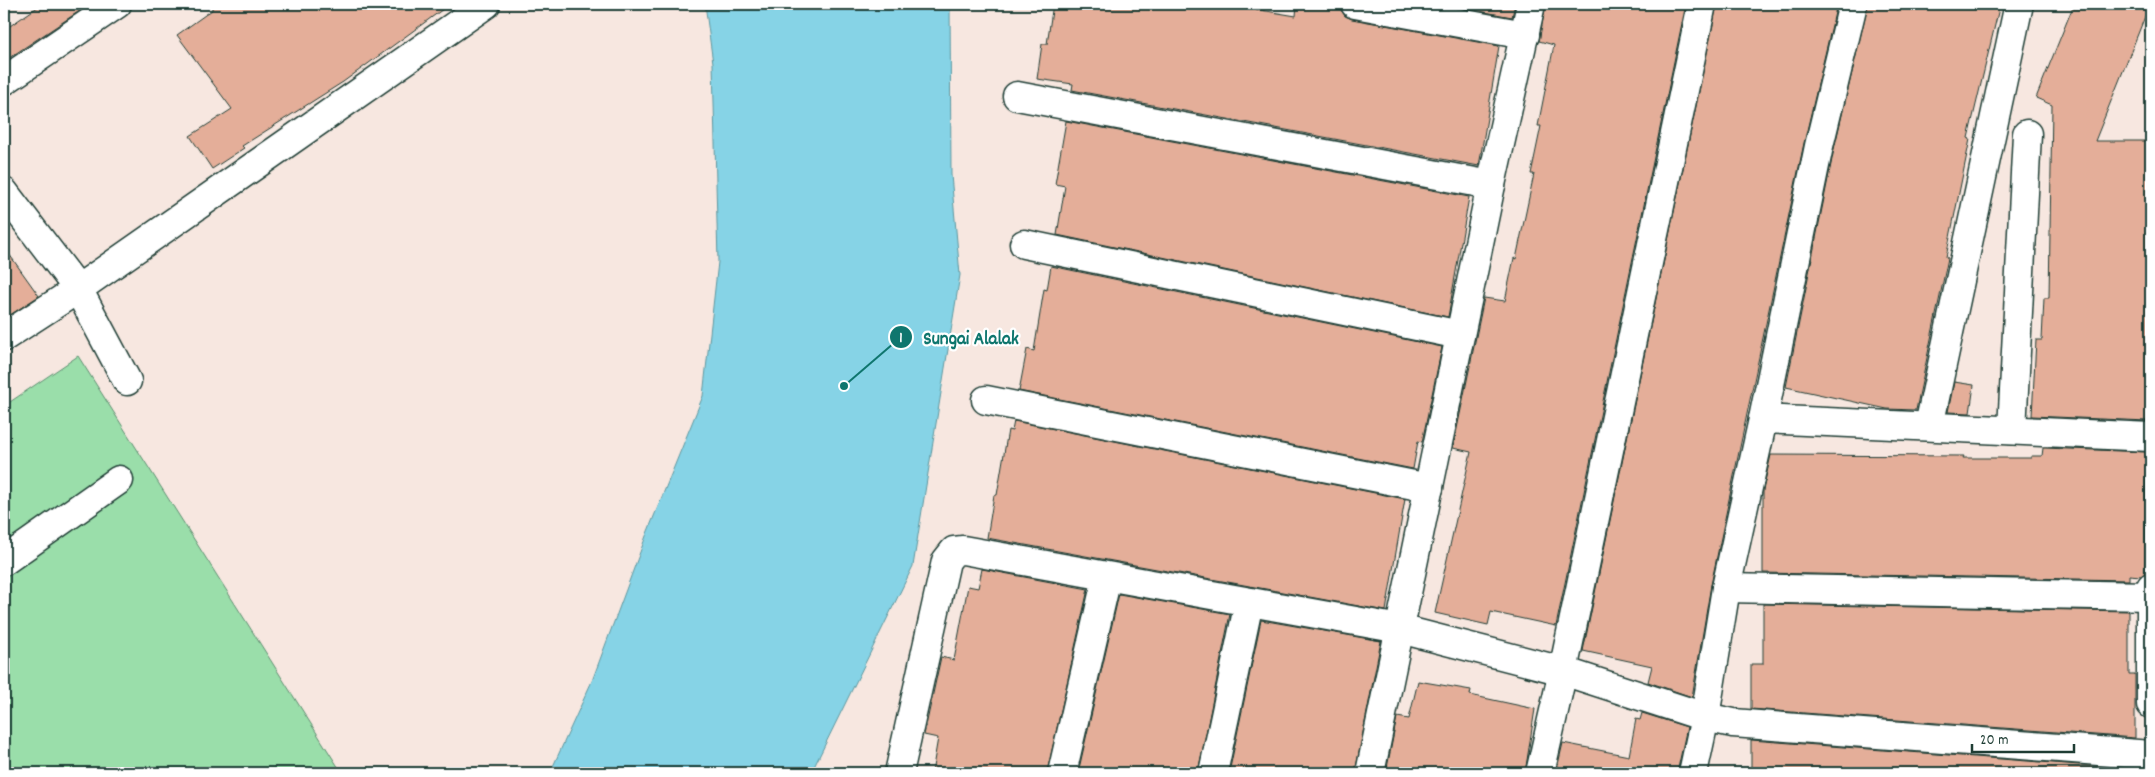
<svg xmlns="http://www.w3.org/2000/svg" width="2155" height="777" viewBox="0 0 2155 777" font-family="Dekko,sans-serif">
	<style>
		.green { fill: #9adeaa; stroke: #5c8e6f }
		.water { fill: #86d3e6; stroke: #5d979f }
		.building { fill: #e4ae99; stroke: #1f3d34 }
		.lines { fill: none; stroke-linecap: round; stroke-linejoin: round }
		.street-casing { stroke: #1f3d34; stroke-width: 31 }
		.street { stroke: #fff; stroke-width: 28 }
		.leader { fill: none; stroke: #0f766e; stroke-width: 2 }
		.callout-dot { fill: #0f766e; stroke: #fff; stroke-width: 2 }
		.mark-label { font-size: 15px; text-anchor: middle; font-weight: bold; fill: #fff }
		.callout-label { font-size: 19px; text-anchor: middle; font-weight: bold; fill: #0f766e; stroke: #fff; stroke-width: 4.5; stroke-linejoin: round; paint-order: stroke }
	</style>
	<rect width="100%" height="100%" fill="#f7e7e0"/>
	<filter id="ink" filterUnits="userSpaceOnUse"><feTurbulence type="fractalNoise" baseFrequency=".02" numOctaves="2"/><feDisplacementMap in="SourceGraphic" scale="10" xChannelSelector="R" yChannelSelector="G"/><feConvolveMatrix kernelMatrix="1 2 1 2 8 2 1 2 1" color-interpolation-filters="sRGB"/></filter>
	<g filter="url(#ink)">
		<polygon class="green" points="78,356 342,773 4,773 4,406"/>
		<polygon class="water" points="705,4 950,4 951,175 960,275 913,566 811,773 550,773 592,681 646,536 703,396 718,262 713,63"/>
		<g class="building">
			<polygon points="42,4 90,4 9,58 4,51 4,30"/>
			<polygon points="212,4 450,4 343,82 242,146 244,148 212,169 190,136 232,109 177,35 212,10"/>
			<polygon points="1053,4 1225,4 1296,16 1297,4 1340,4 1341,10 1345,16 1352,19 1499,46 1479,166 1072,90 1073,84 1037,79 1042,44 1047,44"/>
			<polygon points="1441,4 1515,4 1512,17"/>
			<polygon points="1546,4 1686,4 1556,626 1491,612 1488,625 1435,613 1471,452 1453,448 1484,298 1505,301 1514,258 1516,259 1534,174 1531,174 1541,126 1538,126 1554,45 1539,41"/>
			<polygon points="1717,4 1837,4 1804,143 1711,585 1692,697 1648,682 1652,666 1583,651"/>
			<polygon points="1868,4 2000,4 1968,138 1970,139 1946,257 1948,258 1916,410 1887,409 1786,387 1834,149"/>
			<polygon points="2074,4 2150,4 2095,141 2151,141 2151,385 2148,385 2148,421 2032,416 2036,340 2042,340 2044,298 2049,298 2052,105 2036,98"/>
			<polygon points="1066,121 1469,197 1448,317 1057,235 1065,186 1055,184"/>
			<polygon points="4,247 39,296 4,319"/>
			<polygon points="1051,266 1442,347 1422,442 1418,441 1413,469 1019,391 1027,349 1034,351 1044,289 1047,290"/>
			<polygon points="1954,382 1974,385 1970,413 1948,412"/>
			<polygon points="1014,421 1405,499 1386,611 987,538 994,495 997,495 1008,430 1012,431"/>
			<polygon points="2043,448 2146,452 2145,573 2141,576 2129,575 2129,580 1763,573 1763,490 1771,455 1964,456 1963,458 2031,458 2031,456 2042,456"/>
			<polygon points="982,569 1088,589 1047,773 932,773 938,738 924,735 941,657 954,660 968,586 978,588"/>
			<polygon points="1119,594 1230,614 1198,773 1078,773"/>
			<polygon points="1763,604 2129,611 2129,674 2135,674 2135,738 1751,709 1751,664 1763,664"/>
			<polygon points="1261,620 1381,641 1355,773 1330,773 1303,768 1302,773 1229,773"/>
			<polygon points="1418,681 1471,690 1470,695 1535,709 1525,773 1489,773 1455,767 1454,773 1386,773 1397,717 1409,719"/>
			<polygon points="1642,713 1687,727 1677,773 1556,773 1563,743 1629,756 1636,719 1640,720"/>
			<polygon points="1751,740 2132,769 2132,773 1751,773"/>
		</g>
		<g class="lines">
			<defs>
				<g id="street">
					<polyline points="1355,4 1525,35"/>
					<polyline points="4,81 117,4"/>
					<polyline points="1017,96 1491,185"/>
					<polyline points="4,192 78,289 127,381"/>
					<polyline points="1024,244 1460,335"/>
					<polyline points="4,337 78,289 486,4"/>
					<polyline points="986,400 1429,488"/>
					<polyline points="1763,419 2151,437"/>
					<polyline points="1929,426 2019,4"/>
					<polyline points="2012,430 2027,134"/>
					<polyline points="4,561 119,480"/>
					<polyline points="2151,587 2151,704"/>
					<polyline points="1726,588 2151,596"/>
					<polyline points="899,773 946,561 954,551 963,550 1400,629 1563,671 1705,717 1733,723 2151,755"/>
					<polyline points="1062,773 1107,577"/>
					<polyline points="1213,773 1249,602"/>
					<polyline points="1370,773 1491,185 1531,4"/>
					<polyline points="1540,773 1563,671 1702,4"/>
					<polyline points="1693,773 1705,717 1726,588 1763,419 1819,146 1853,4"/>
				</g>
			</defs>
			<use href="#street" class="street-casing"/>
			<use href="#street" class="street"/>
		</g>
	</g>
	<path class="leader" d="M844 386L901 337"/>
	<g class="callout-dot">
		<circle cx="844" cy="386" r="5"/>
		<circle cx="901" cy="337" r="12"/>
	</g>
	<g class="mark-label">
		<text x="901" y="342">1</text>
	</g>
	<g class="callout-label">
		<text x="971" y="344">Sungai Alalak</text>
	</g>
	<rect width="2155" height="777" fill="none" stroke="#fff" stroke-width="20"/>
	<rect x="10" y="10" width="2135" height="757" fill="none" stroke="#1f3d34" stroke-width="2" filter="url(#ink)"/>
	<path d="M1972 744v8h102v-8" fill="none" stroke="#1f3d34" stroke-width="2.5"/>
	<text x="1980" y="744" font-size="15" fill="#1f3d34" stroke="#ffffff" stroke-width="4" paint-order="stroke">20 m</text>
</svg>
